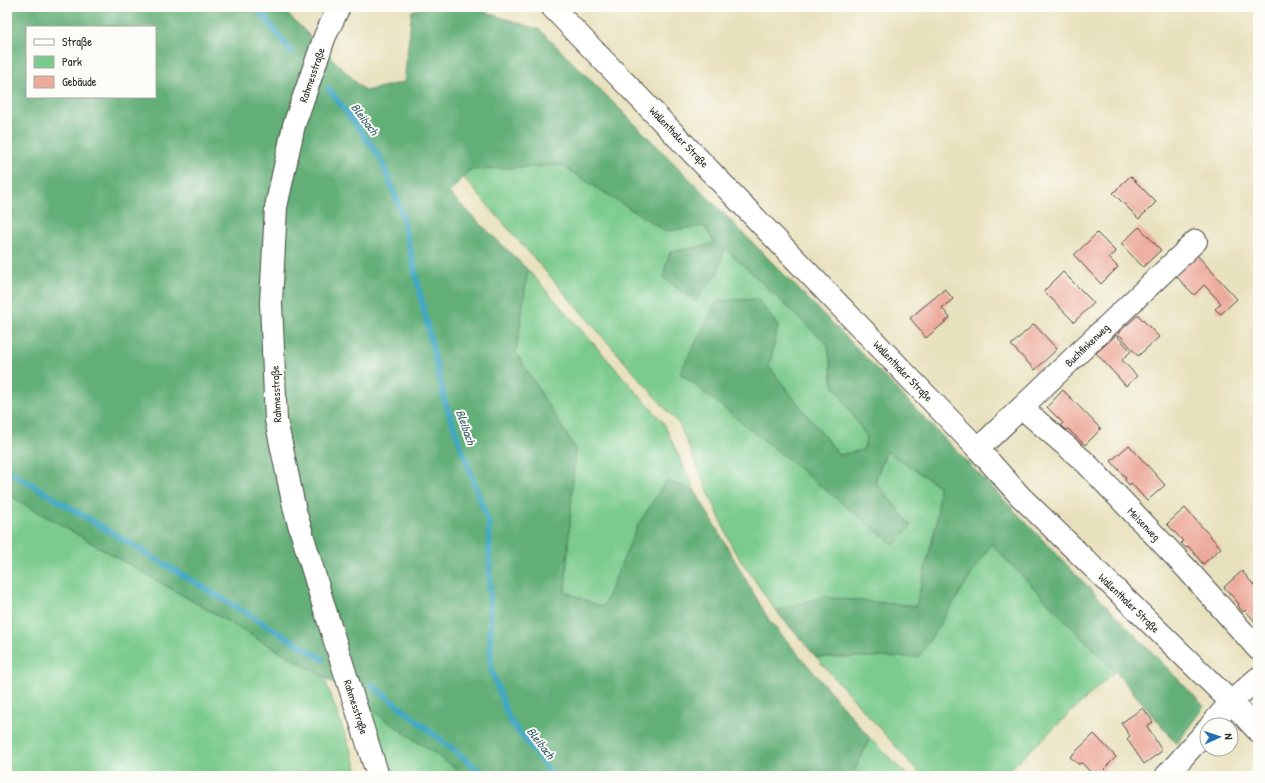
<svg xmlns="http://www.w3.org/2000/svg" width="1265" height="783" viewBox="0 0 1265 783" font-family="'Patrick Hand',sans-serif">
	<style>
		.green { fill: #7acb8d; stroke: #527b5c }
		.forest { fill: #63af78; stroke: #476d52; fill-rule: evenodd }
		.lines { fill: none; stroke-linecap: round; stroke-linejoin: round }
		.stream { stroke: #42a8c2; stroke-width: 6 }
		.building { fill: #edab9c }
		.minor-casing { stroke: #474641; stroke-width: 24 }
		.major-casing { stroke: #474641; stroke-width: 24 }
		.minor { stroke: #fff; stroke-width: 22 }
		.major { stroke: #fff; stroke-width: 22 }
		.labels { text-anchor: middle; dominant-baseline: central; stroke-width: 4; stroke-linejoin: round; paint-order: stroke }
		.street-label { font-size: 11px; fill: #2b2b2b; stroke: #fdfcf7 }
		.water-label { font-size: 12px; font-style: italic; fill: #345d67; stroke: #fdfcf7 }
	</style>
	<rect width="100%" height="100%" fill="#fdfcf7"/>
	<filter id="ink" filterUnits="userSpaceOnUse"><feTurbulence type="fractalNoise" baseFrequency=".025" numOctaves="2"/><feDisplacementMap in="SourceGraphic" scale="8" xChannelSelector="R" yChannelSelector="G"/><feConvolveMatrix kernelMatrix="1 2 1 2 8 2 1 2 1" color-interpolation-filters="sRGB"/></filter>
	<filter id="wash" filterUnits="userSpaceOnUse"><feTurbulence type="fractalNoise" baseFrequency=".012" numOctaves="4" result="noise"/><feDisplacementMap in="SourceGraphic" scale="16" xChannelSelector="R" yChannelSelector="G"/><feGaussianBlur stdDeviation="0.9" result="paint"/><feColorMatrix in="noise" values="0 0 0 0 0 0 0 0 0 0 0 0 0 0 0 0 0 1.4 0 .05"/><feComposite in="paint" operator="in"/></filter>
	<g filter="url(#wash)">
		<rect width="100%" height="100%" fill="#e8e1bd"/>
		<g class="green">
			<polygon points="561,165 665,231 704,226 715,244 670,252 717,274 724,247 828,345 833,384 867,437 863,450 839,455 769,367 778,326 680,374 911,526 875,481 887,451 939,486 937,521 916,606 822,597 776,611 733,549 679,424 463,177 469,170"/>
			<polygon points="528,270 663,422 695,491 666,481 638,525 603,607 565,592 575,448 516,353"/>
			<polygon points="7,494 324,677 360,776 7,776"/>
			<polygon points="991,544 1115,671 1003,776 922,776 816,657 919,656"/>
			<polygon points="367,707 467,776 388,776"/>
			<polygon points="870,738 908,776 852,776"/>
		</g>
		<path class="forest" d="M7,7H281L365,91L404,82L412,11L425,7H470L540,30L636,125L842,333L1204,706L1177,744L1115,671L991,544L919,657H816L776,611L822,597L916,606L937,521L939,486L886,451L875,481L911,526L894,545L680,373L717,301L758,299L778,326L769,367L839,455L863,450L867,437L833,384L828,345L725,248L717,274L695,302L663,277L670,252L715,244L705,226L665,231L561,165L469,170L449,193L528,270L516,353L575,448L565,592L603,607L638,525L666,481L695,491L769,620L870,738L852,776H467L324,677L7,494ZM27,27H155V97H27Z"/>
		<g class="lines">
			<g class="stream">
				<polyline points="257,7 291,52"/>
				<polyline points="329,89 380,157 401,210 445,402 489,524 491,669 509,719 553,776"/>
				<polyline points="7,470 323,659"/>
				<polyline points="371,684 486,776"/>
			</g>
		</g>
		<g id="blocks">
			<g class="building">
				<polygon points="1130,176 1156,202 1139,219 1113,193"/>
				<polygon points="1139,227 1161,250 1143,267 1121,244"/>
				<polygon points="1097,233 1116,252 1109,258 1118,267 1101,284 1074,255"/>
				<polygon points="1195,253 1237,299 1221,314 1215,309 1221,303 1204,285 1194,295 1174,274"/>
				<polygon points="1063,272 1094,303 1074,322 1044,291"/>
				<polygon points="945,289 953,299 942,308 950,318 926,338 910,318"/>
				<polygon points="1138,315 1159,337 1138,356 1118,333"/>
				<polygon points="1034,324 1057,349 1035,370 1011,345"/>
				<polygon points="1116,335 1131,351 1122,360 1137,376 1126,386 1096,353"/>
				<polygon points="1063,390 1101,429 1085,445 1068,429 1066,430 1061,425 1063,423 1047,407"/>
				<polygon points="1129,445 1165,485 1147,501 1131,483 1129,485 1125,480 1126,478 1111,461"/>
				<polygon points="1185,508 1221,548 1203,564 1188,546 1186,548 1181,543 1183,541 1167,524"/>
				<polygon points="1242,571 1258,590 1258,625 1245,610 1243,612 1238,606 1239,604 1224,587"/>
				<polygon points="1143,708 1153,722 1147,726 1162,751 1144,764 1127,739 1130,736 1121,723"/>
				<polygon points="1094,734 1116,757 1104,769 1111,776 1094,776 1082,763 1078,764 1070,757"/>
			</g>
		</g>
	</g>
	<g filter="url(#ink)">
		<use href="#blocks" fill-opacity="0" stroke="#474641" stroke-width="1"/>
		<g class="lines">
			<defs>
				<g id="minor">
					<polyline points="339,7 325,36 294,125 276,207 271,303 276,420 295,511 325,610 378,776"/>
					<polyline points="1022,408 1086,463 1187,569 1258,649"/>
					<polyline points="978,449 1196,241"/>
					<polyline points="1211,725 1231,702 1258,678"/>
					<polyline points="1166,776 1207,730"/>
				</g>
				<polyline id="major" points="552,7 978,449 1020,496 1231,702 1258,731"/>
			</defs>
			<use href="#minor" class="minor-casing"/>
			<use href="#major" class="major-casing"/>
			<use href="#minor" class="minor"/>
			<use href="#major" class="major"/>
		</g>
	</g>
	<g class="labels">
		<g class="street-label">
			<text transform="translate(312 75) rotate(-71)">Rahmesstraße</text>
			<text transform="translate(679 137) rotate(46)">Wallenthaler Straße</text>
			<text transform="translate(1087 345) rotate(-44)">Buchfinkenweg</text>
			<text transform="translate(903 371) rotate(46)">Wallenthaler Straße</text>
			<text transform="translate(276 394) rotate(-93)">Rahmesstraße</text>
			<text transform="translate(1144 524) rotate(46)">Meisenweg</text>
			<text transform="translate(1129 603) rotate(44)">Wallenthaler Straße</text>
			<text transform="translate(356 707) rotate(72)">Rahmesstraße</text>
		</g>
		<g class="water-label">
			<text transform="translate(365 119) rotate(53)">Bleibach</text>
			<text transform="translate(466 427) rotate(71)">Bleibach</text>
			<text transform="translate(541 743) rotate(52)">Bleibach</text>
		</g>
	</g>
	<rect width="1265" height="783" fill="none" stroke="#fdfcf7" stroke-width="24"/>
	<rect x="26" y="26" width="130" height="72" fill="#fdfcf7" stroke="#a9a8a5"/>
	<rect x="34" y="39" width="20" height="6" fill="#ffffff" stroke="#a9a8a5"/>
	<text x="62" y="46" font-size="12" fill="#2b2b2b">Straße</text>
	<rect x="34" y="56" width="20" height="12" fill="#7acb8d" stroke="#a9a8a5"/>
	<text x="62" y="66" font-size="12" fill="#2b2b2b">Park</text>
	<rect x="34" y="76" width="20" height="12" fill="#edab9c" stroke="#a9a8a5"/>
	<text x="62" y="86" font-size="12" fill="#2b2b2b">Gebäude</text>
	<g transform="translate(1219 737) rotate(87)"><circle r="19" fill="#fdfcf7" stroke="#a9a8a5"/>
	<path d="M0-3L7 15L0 10L-7 15Z" fill="#1f6fb2"/>
	<text y="-6" font-size="11" font-weight="bold" text-anchor="middle" fill="#2b2b2b">N</text>
	</g>
</svg>
